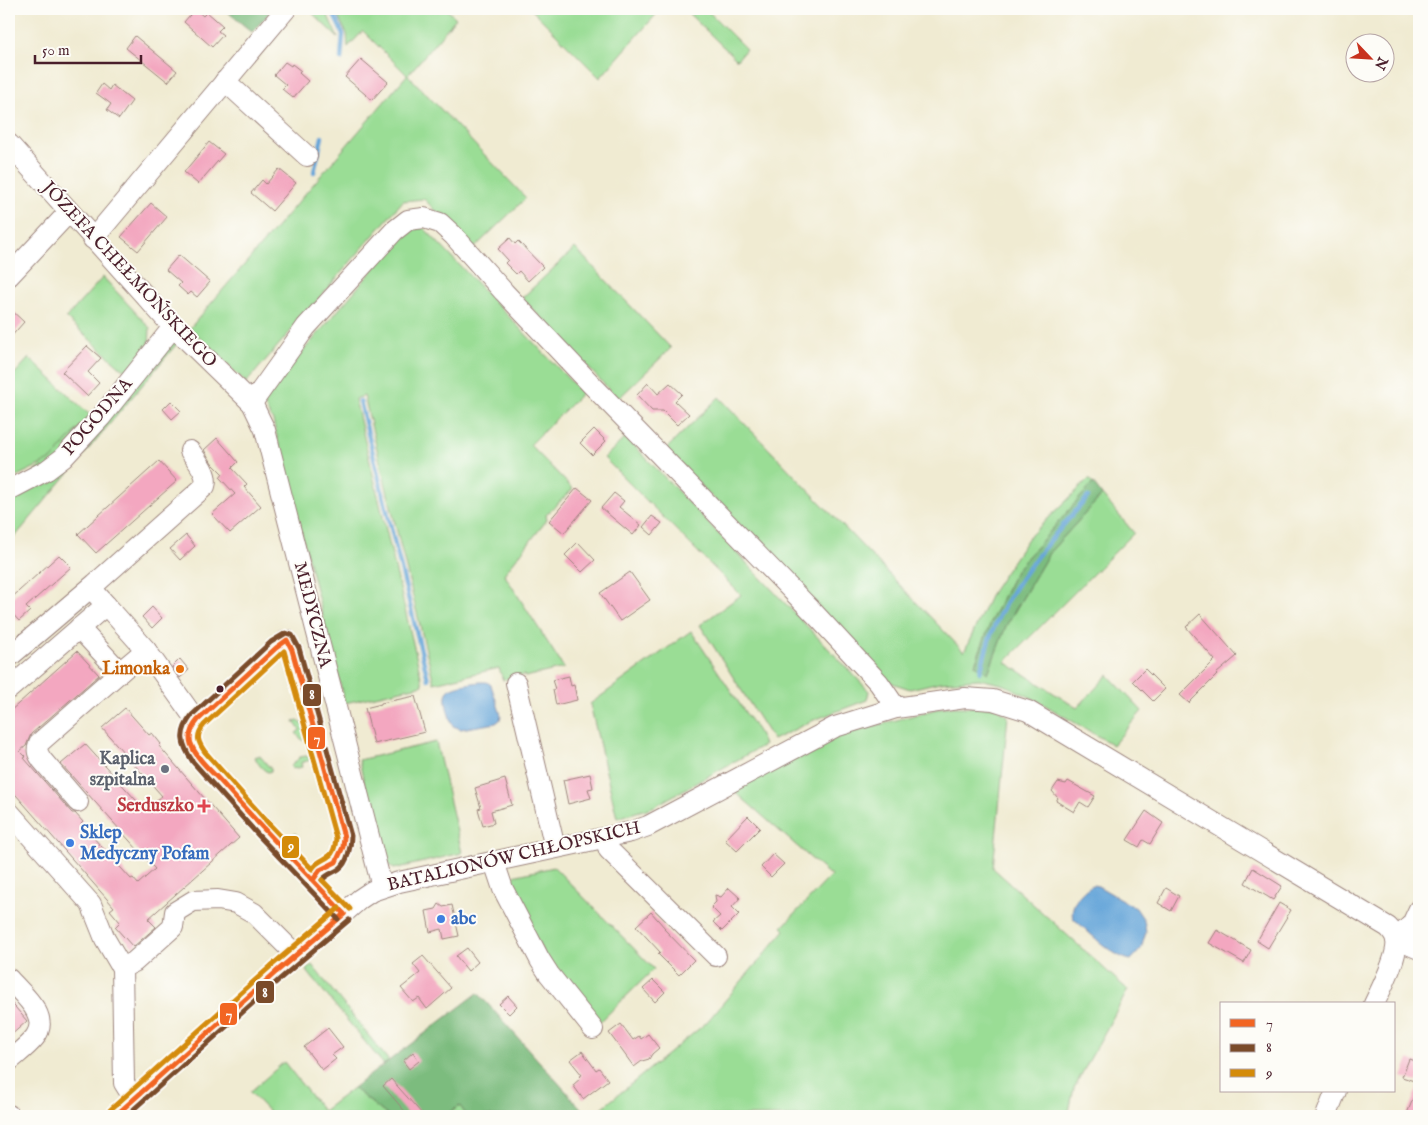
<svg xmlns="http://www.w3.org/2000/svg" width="1428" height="1125" viewBox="0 0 1428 1125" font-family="'IM FELL English',serif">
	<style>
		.green { fill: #9add95; stroke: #727e60 }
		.forest { fill: #7bbc7e; stroke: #626e54 }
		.water { fill: #66a6d9; stroke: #586282 }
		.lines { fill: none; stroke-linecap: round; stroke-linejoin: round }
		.stream { stroke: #66a6d9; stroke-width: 4.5 }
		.building { fill: #f3a7c0 }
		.minor-casing { stroke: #9d857e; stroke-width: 22 }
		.minor { stroke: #fff; stroke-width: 20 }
		.bus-1-casing { stroke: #fdfcf7; stroke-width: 9 }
		.bus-2-casing { stroke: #fdfcf7; stroke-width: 9 }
		.bus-3-casing { stroke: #fdfcf7; stroke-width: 9 }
		.bus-1 { stroke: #f26522; stroke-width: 5 }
		.bus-2 { stroke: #7a4b2a; stroke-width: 5 }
		.bus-3 { stroke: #d48b09; stroke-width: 5 }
		.food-dot { fill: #e8710a; stroke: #fdfcf7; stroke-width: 2 }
		.bus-dot { fill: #4a1f2b; stroke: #fdfcf7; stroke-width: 2 }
		.worship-dot { fill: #6b7280; stroke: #fdfcf7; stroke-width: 2 }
		.health-dot { fill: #e0444e; stroke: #fdfcf7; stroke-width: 2 }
		.shop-dot { fill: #3f7fe0; stroke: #fdfcf7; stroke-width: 2 }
		.labels { text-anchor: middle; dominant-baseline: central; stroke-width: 4; stroke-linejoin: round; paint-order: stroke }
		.street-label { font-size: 18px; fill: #4a1f2b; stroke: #fdfcf7 }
		.food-label { font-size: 18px; font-weight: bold; fill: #c56008; stroke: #fdfcf7; text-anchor: end }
		.worship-label { font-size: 18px; font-weight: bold; fill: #5b616d; stroke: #fdfcf7; text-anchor: end }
		.health-label { font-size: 18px; font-weight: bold; fill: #be3a42; stroke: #fdfcf7; text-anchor: end }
		.shop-label { font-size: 18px; font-weight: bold; fill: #366cbe; stroke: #fdfcf7; text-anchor: start }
		.line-badge { stroke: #fdfcf7; stroke-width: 2 }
		.badge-label { font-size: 14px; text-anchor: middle; font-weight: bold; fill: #fff }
	</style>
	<rect width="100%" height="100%" fill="#fdfcf7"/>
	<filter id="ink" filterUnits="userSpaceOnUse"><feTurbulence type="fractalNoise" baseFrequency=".02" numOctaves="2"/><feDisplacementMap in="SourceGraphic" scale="10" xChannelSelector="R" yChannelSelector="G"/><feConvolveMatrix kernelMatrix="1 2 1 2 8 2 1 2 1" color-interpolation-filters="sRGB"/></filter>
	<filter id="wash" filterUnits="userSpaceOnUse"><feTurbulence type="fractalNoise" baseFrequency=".0096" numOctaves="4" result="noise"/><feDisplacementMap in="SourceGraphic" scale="20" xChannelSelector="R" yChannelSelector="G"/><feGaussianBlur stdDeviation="1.12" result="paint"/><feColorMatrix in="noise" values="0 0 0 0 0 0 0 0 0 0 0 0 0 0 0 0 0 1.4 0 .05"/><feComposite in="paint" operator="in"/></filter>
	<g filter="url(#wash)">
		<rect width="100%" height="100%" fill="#f0ebd2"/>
		<g class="green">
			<polygon points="308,9 325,9 338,38"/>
			<polygon points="334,9 446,9 456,18 408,75 526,198 473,249 424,199 403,201 246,383 190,328 407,75 363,31 348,47 347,34"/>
			<polygon points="531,9 661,9 600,78"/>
			<polygon points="684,9 706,9 746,49 737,60"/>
			<polygon points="409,228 424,228 582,393 530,445 573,489 546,515 547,520 504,574 564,668 525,677 524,675 503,680 499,668 434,683 364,396 355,399 423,685 345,703 273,421 261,400"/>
			<polygon points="575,248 671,348 618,399 522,298"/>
			<polygon points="103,277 150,328 149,345 126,372 66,318"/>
			<polygon points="173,340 180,340 9,544 9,496"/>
			<polygon points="29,358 90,415 52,459 9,480 9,380"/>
			<polygon points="719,397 964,652 992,592 1029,537 1089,479 1093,483 1017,569 992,619 975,664 988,673 1006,626 1049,553 1102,495 1134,533 1005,662 1077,708 1108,675 1142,711 1113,745 1038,701 1005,685 979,679 940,682 910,689 889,682 666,449"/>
			<polygon points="626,437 869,691 867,700 814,720 773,740 700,625 741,595 604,458"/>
			<polygon points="691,631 759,733 764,745 653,807 617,818 590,704"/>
			<polygon points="944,707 995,707 1008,716 993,868 1128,990 1074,1088 1068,1116 592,1116 706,1023 785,930 782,927 831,876 733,790 830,738"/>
			<polygon points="297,720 300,721 304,726 305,739 303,741 296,733 300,730 294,722"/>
			<polygon points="436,742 462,853 394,869 382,860 359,760"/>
			<path d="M257,756H260L271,769V771L268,772C262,770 257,762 255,757Z"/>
			<polygon points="306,756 309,757 310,760 301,763 302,767 292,769 291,766 300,757"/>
			<polygon points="295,833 297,835 301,854 288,839"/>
			<polygon points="554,867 654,969 598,1024 552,969 508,887 513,876"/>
			<polygon points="312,965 389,1061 384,1065 306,970"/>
			<polygon points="284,1062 323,1111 353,1088 388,1116 273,1116 250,1092"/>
			<polygon points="460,1106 467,1116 444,1116"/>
		</g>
		<g class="forest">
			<polygon points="224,9 273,9 252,32"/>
			<polygon points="1093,483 1102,495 1049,553 1006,626 988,673 975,665 992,619 1017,569"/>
			<polygon points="478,993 588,1116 467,1116 460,1106 444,1116 388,1116 353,1088"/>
		</g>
		<g class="water">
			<path d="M480,682H487L491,685L501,715L500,720L496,723L461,729L453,726C450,719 442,697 448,691C453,685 473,683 480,682Z"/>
			<path d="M1093,885L1098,886L1136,908L1144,920L1146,932L1141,949L1131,960C1112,957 1088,931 1073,918C1069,905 1082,890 1093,885Z"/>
		</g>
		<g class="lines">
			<g class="stream">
				<polyline points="331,9 343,34 341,59"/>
				<polyline points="314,172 322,137"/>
				<polyline points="360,401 428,679"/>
				<path d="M980,672C984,659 987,644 992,632C1012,580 1052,538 1088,497"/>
			</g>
		</g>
		<g id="blocks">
			<g class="building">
				<polygon points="195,9 203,16 207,12 223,26 218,31 223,35 212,47 184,22"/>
				<polygon points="135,36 177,71 168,82 126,48"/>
				<polygon points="361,59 388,82 372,100 345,77"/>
				<polygon points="285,62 291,66 292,64 301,71 299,73 308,81 293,98 282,89 286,85 274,75"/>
				<polygon points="102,84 109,90 112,85 132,101 119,119 107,110 111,104 96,93"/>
				<polygon points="209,142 224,154 198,184 184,172"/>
				<polygon points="279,169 296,183 272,211 251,193 262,180 266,184"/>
				<polygon points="151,203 167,217 138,251 121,237"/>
				<polygon points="510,238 515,244 518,241 543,267 528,281 519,271 516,274 505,263 508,260 498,249"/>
				<polygon points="179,255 210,282 197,297 191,292 188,295 178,286 181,283 166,270"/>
				<polygon points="9,308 24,322 9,339"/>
				<polygon points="87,346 101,358 88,372 99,383 87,396 62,372"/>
				<polygon points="648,383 658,394 670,383 682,394 675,401 689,414 677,425 663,411 652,411 637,395"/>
				<polygon points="171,401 181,411 172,419 163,409"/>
				<polygon points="594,429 606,441 592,455 580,443"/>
				<polygon points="217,438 238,462 232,468 247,484 244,487 261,506 230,533 212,514 235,494 220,478 223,474 212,463 204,450"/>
				<polygon points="159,461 177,481 96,553 78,534"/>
				<polygon points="577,488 592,500 564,533 549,521"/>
				<polygon points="614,493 624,501 619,507 641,525 633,535 601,508"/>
				<polygon points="652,516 662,523 652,535 643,527"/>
				<polygon points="186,535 195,546 180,560 170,549"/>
				<polygon points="578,542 595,560 582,572 565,555"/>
				<polygon points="59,555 71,567 26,607 30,611 19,621 9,610 9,600"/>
				<polygon points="630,572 650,600 620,621 600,593"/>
				<polygon points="152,607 162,618 152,628 142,617"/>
				<polygon points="1200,614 1237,656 1216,674 1217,675 1189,703 1180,695 1215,660 1186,627"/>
				<polygon points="77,651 99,675 31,734 26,746 20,751 26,757 24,758 72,813 75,813 83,822 81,824 131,879 133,878 138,884 155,869 61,764 85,744 145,810 162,796 102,728 125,708 149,735 152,733 157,739 161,744 159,746 239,838 148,919 156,927 133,947 115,927 120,922 110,910 114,907 9,787 9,712"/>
				<polygon points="180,659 189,670 180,678 172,667"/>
				<polygon points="1145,669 1165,689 1153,701 1133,681"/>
				<polygon points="569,676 571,686 574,685 577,700 556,705 553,690 555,689 552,680"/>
				<polygon points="415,696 425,732 374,744 365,708 381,704 381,703"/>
				<polygon points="590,774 593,788 588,789 591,798 568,804 563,780"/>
				<polygon points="505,779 512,805 491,811 494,823 483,826 478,809 481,808 475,788"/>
				<polygon points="1068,781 1095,796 1088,807 1080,802 1074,812 1056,801 1058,798 1052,791 1058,782 1066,784"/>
				<polygon points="1146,811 1163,823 1150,844 1143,840 1139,847 1127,840"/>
				<polygon points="748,816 760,828 737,851 725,840"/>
				<polygon points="773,854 784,864 771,877 761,867"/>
				<polygon points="1253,868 1282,886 1273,900 1245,883"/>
				<polygon points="729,888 740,898 732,907 739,914 722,931 713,922 720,916 711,907 716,902 715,895 721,897"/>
				<polygon points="1166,888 1179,896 1171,911 1158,903"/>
				<polygon points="1279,903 1291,910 1268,948 1257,941"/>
				<polygon points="439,904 443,907 452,905 459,936 444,939 442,929 430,932 426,911 436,909"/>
				<polygon points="651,912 665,928 664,929 694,960 679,975 658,954 660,952 636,926"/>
				<polygon points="1217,930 1251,950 1244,963 1209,943"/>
				<polygon points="467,948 478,962 468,971 456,956"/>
				<polygon points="423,956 451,988 427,1009 419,998 413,1002 401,988 420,973 413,964"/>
				<polygon points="653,980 665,992 655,1002 643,989"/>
				<polygon points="508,996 517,1006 509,1014 499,1004"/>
				<polygon points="9,1000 27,1021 9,1037"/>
				<polygon points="621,1024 633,1040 639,1036 641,1039 648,1034 659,1048 652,1054 649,1059 642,1061 634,1067 609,1033"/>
				<polygon points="328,1028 343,1047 332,1055 336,1059 322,1070 304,1047"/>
				<polygon points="582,1051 596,1070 599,1068 608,1080 583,1099 573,1085 581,1078 579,1076 582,1075 570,1060"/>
				<polygon points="413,1052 419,1061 409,1069 403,1061"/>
				<polygon points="1409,1059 1419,1063 1419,1076 1417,1082 1402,1077"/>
				<polygon points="391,1079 424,1116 409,1116 383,1086"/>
				<polygon points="1419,1084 1419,1116 1406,1116"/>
			</g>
		</g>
	</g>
	<g filter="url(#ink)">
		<use href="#blocks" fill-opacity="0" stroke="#9d857e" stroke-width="1"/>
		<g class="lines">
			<defs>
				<g id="minor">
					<polyline points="225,81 307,156"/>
					<polyline points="9,144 173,327 182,335 252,403 265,430 382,887"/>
					<polyline points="93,239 286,9"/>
					<polyline points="9,276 69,212"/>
					<polyline points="252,403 306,327 394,231 408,220 424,218 440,223 454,236 504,292 590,383 815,614 879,683 896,708"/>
					<polyline points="9,490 47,470 63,458 101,417 173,327"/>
					<polyline points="106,605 146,650 120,672"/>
					<polyline points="146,650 190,712 198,720"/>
					<path d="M9,657L95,584L205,486C209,474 197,461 190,451"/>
					<polyline points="516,683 555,848"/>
					<polyline points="9,689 106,605 91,588"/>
					<path d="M78,802L42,760C38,754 36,751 39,743L120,672L79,628"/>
					<polyline points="9,812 91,904 105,939 122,968"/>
					<polyline points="605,838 609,850 716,956"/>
					<polyline points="494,862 503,889 540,960 549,974 593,1029"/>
					<path d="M313,880L320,870L336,862L343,847L344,837L292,650L287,640L276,648L198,720C186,734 188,742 199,757C221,781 242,806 265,831C291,859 318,885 344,914"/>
					<polyline points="1396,939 1412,924 1419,909"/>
					<polyline points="1396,939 1419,949"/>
					<path d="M9,979C22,994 51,1016 35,1037C28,1046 17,1054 9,1061"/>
					<polyline points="134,1099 124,1083 122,968 134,962 173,927 175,912 193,901 218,900 236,903 254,913 296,955"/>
					<polyline points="9,1115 10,1116"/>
					<path d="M115,1116L276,972L360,899L372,891L399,882L631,832L648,826L835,727L896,708L965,698L993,700L1028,711L1388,927C1392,931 1395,934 1396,940C1399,955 1381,989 1374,1004"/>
					<polyline points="1326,1116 1336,1091"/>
				</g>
			</defs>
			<use href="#minor" class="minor-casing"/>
			<use href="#minor" class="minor"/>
			<defs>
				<g id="bus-1">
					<path d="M313,880L320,870L336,862L343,847L344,837L292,650L287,640L276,648L198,720C192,727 188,735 191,744C197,760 214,773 225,786C263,830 305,871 344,914"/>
					<polyline points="115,1116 276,972 344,914"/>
				</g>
				<g id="bus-2">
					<path d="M322,880C327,874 333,873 339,869C348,863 351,845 351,836L299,648L292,635L286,633L271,642L192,715C178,733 181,744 193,762L259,836L338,919"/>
					<polyline points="126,1116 281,978 349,920"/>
				</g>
				<g id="bus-3">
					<path d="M284,651L336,838C334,864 322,854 312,869L271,826L205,752C198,742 195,736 204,725Z"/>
					<polyline points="322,880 350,909"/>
					<polyline points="110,1110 271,966 339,908"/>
				</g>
			</defs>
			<use href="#bus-1" class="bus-1-casing"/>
			<use href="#bus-2" class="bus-2-casing"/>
			<use href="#bus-3" class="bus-3-casing"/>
			<use href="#bus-1" class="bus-1"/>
			<use href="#bus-2" class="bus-2"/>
			<use href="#bus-3" class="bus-3"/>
		</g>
	</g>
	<circle class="food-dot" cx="180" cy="669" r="5"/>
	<circle class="bus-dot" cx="220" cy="689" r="4.5"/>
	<circle class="worship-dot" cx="165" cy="769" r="5"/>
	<path class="health-dot" d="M201.5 798.5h5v5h5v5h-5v5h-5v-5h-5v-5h5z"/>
	<g class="shop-dot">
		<circle cx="70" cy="843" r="5"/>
		<circle cx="441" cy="919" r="5"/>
	</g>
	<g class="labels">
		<g class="street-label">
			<text transform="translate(129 275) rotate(47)">JÓZEFA CHEŁMOŃSKIEGO</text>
			<text transform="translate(98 417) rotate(-49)">POGODNA</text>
			<text transform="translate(312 615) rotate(76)">MEDYCZNA</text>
			<text transform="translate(514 857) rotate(-13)">BATALIONÓW CHŁOPSKICH</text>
		</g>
		<g class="food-label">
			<text x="170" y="669">Limonka</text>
		</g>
		<g class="worship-label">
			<text x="155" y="759">Kaplica<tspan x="155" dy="21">szpitalna</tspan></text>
		</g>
		<g class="health-label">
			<text x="194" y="806">Serduszko</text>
		</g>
		<g class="shop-label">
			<text x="80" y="833">Sklep<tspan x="80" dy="21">Medyczny Pofam</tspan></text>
			<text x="451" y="919">abc</text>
		</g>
	</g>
	<g class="line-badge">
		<rect x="302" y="683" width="20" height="24" rx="5" fill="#7a4b2a"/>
		<rect x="307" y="726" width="19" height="24" rx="5" fill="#f26522"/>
		<rect x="281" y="835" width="19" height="24" rx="5" fill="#d48b09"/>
		<rect x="255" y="980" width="20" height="24" rx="5" fill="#7a4b2a"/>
		<rect x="219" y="1002" width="19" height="24" rx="5" fill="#f26522"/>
	</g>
	<g class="badge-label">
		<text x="312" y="699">8</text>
		<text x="317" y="743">7</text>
		<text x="291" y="851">9</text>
		<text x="265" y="997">8</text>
		<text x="229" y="1019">7</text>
	</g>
	<rect width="1428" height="1125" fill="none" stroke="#fdfcf7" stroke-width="30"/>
	<rect x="1220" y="1002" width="175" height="90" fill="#fdfcf7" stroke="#b5a4a5"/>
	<rect x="1230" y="1019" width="25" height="8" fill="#f26522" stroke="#b5a4a5"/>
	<text x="1266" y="1028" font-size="15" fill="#4a1f2b">7</text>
	<rect x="1230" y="1044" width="25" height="8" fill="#7a4b2a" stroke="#b5a4a5"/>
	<text x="1266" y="1052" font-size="15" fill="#4a1f2b">8</text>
	<rect x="1230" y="1069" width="25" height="8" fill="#d48b09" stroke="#b5a4a5"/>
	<text x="1266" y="1078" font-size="15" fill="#4a1f2b">9</text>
	<g transform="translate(1370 58) rotate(115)"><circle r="24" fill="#fdfcf7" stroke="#b5a4a5"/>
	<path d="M0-4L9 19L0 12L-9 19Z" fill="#c8321e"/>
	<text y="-8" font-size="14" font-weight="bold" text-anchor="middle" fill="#4a1f2b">N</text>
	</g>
	<path d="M35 55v8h106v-8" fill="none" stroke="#4a1f2b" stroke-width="2.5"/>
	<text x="42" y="55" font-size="15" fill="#4a1f2b" stroke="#fdfcf7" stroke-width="4" paint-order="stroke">50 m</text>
</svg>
